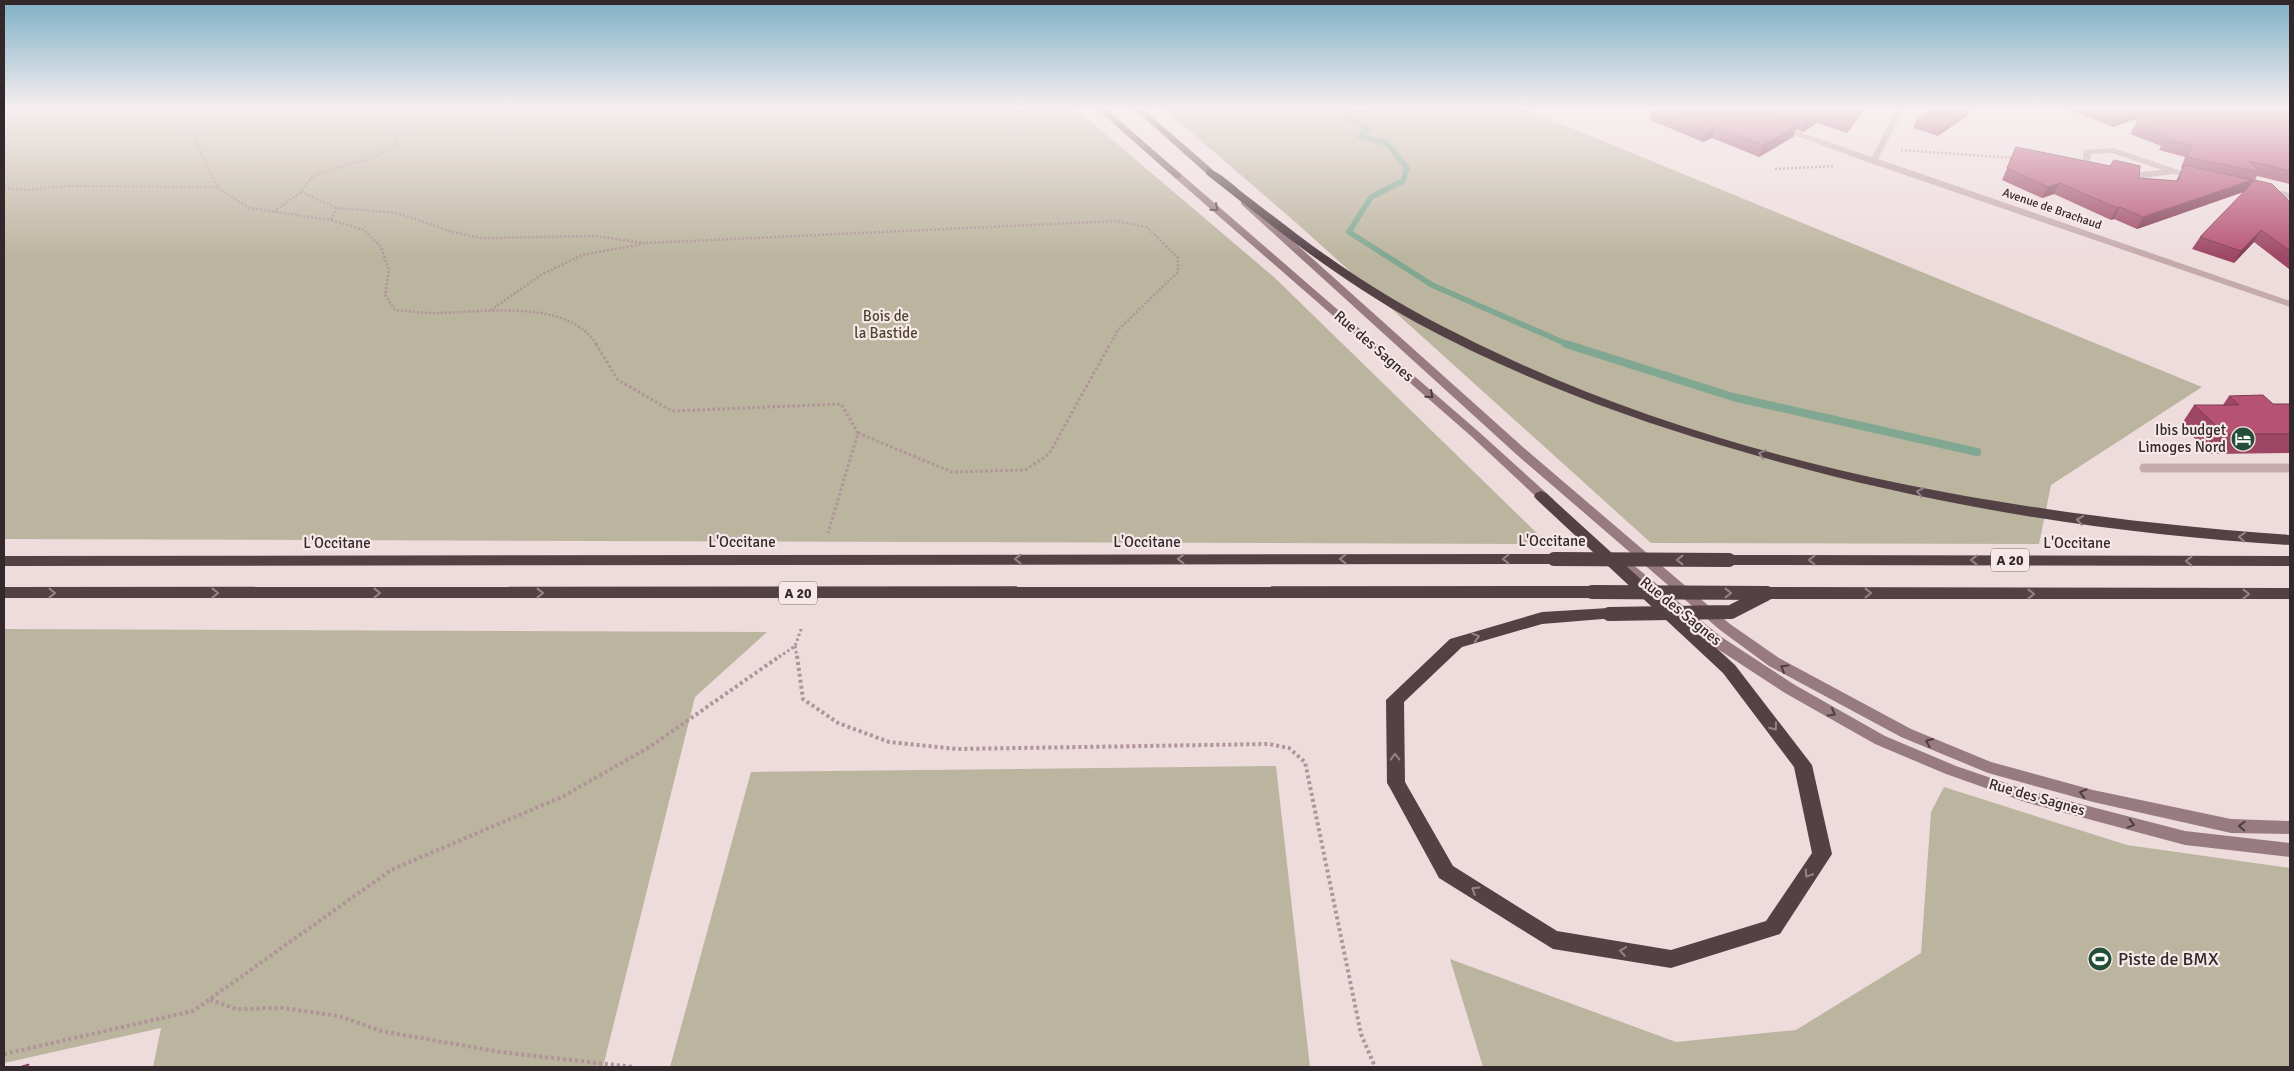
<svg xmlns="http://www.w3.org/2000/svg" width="2294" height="1071" viewBox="0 0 2294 1071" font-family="Signika,sans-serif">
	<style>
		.green { fill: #bbb49e }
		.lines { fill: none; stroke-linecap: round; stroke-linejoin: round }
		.stream-far1 { stroke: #7fa791; stroke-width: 5.5 }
		.stream { stroke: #7fa791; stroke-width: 8 }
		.path-far2 { stroke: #b09499; stroke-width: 2.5; stroke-dasharray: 2 2; stroke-linecap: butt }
		.path-far1 { stroke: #b09499; stroke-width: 3; stroke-dasharray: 2.5 2.5; stroke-linecap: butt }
		.path { stroke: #b09499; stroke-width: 4; stroke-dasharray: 3 3; stroke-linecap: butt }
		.lane { stroke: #c5aaad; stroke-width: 9 }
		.street { fill: #c5aaad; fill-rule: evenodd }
		.secondary { fill: #987b82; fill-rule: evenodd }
		.primary { fill: #735b61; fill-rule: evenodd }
		.highway { fill: #534146; fill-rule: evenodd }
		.highway-bridge { stroke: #534146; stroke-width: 14 }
		.wall { fill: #9d4765 }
		.shaded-wall { fill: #7f3a52 }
		.building { fill: #b65375; stroke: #7f3a52 }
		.oneway { stroke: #4c3d41 }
		.oneway2 { stroke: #958487 }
		.labels { text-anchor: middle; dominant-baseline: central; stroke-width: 4.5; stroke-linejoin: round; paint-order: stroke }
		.far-street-label { font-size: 12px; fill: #33282b; stroke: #f7e8e8 }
		.shield { fill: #f7e8e8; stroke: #6e6264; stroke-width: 1 }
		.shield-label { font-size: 14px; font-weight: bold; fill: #33282b }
		.park-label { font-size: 15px; fill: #4e472f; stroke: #f7e8e8 }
		.street-label { font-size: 15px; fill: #33282b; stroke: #f7e8e8 }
		.poi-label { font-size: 15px; fill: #33282b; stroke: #f7e8e8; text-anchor: end }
		.near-poi-label { font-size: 18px; fill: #33282b; stroke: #f7e8e8; text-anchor: start }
	</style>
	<rect width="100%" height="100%" fill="#eedcdd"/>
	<g class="green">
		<polygon points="4,108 1075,108 1275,278 1548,544 4,539"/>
		<polygon points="1163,108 1522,108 2202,387 2051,485 2039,544 1651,543 1302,228"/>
		<polygon points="4,629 767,632 695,697 603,1067 153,1067 161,1028 4,1063"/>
		<polygon points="1276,766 1310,1067 670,1067 751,772"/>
		<polygon points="1944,787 2127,845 2290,868 2290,1067 1483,1067 1450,959 1676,1042 1796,1030 1921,953 1931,812"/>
	</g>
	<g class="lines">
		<polyline class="stream-far1" points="1359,108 1366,110 1343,117 1369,129 1360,136 1388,144 1407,168 1403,181 1371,197 1349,232 1432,285 1569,345"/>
		<polyline class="stream" points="1566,344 1733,397 1977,452"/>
		<g class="path-far2">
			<path d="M181,108L217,187L249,208L331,220L364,230L381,247L389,270L385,295L395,310C408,311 421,313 434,313C482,313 567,297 597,345"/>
			<polyline points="1901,150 2013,158"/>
			<polyline points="1775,169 1835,166"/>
			<polyline points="4,188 26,190 67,186 217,187"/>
			<polyline points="301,192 337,208"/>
			<polyline points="273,212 301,192 313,176 376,156 395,144 404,124 400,108"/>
			<polyline points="331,220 337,208 397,213 453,232 481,238 595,236 644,243"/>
			<polyline points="491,310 541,275 582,255 647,243 1116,221 1147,227 1178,258 1178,272 1118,330 1110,345"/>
		</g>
		<g class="path-far1">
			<polyline points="596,344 618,380 672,411 841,404 858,433 828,533"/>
			<polyline points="858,433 952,472 1025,470 1049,454 1110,344"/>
			<polyline points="795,646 797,657"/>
			<polyline points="779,657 795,646 802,627"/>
		</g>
		<g class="path">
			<polyline points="797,656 803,699 838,723 889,742 957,749 1269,744 1289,748 1305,762 1361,1034 1375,1067"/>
			<polyline points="210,1000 236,1009 283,1008 339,1016 381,1031 500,1052 633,1067"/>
			<polyline points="4,1054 193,1011 391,870 564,796 651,746 780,656"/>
		</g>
		<polyline class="lane" points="2144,468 2290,468"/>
		<g class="street">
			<polygon points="1897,108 1905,108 1878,159 2290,301 2290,307 1870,163 1775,128 1782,126 1872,157"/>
			<polygon points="2197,108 2211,108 2229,114 2225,116"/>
			<polygon points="2113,148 2175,169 2198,174 2199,176 2195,179 2173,174 2142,178 2120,173 2120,169 2123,168 2142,172 2162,170 2112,153 2091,154 2090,161 2102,164 2102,168 2082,163 2084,150"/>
			<polygon points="2266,188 2290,193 2290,199 2263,193 2263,189"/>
		</g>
		<g class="secondary">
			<polygon points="1175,174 1181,174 1479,432 1553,499 1555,502 1553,505 1545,505 1471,436 1175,178"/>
			<polygon points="1241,200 1247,200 1524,448 1730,624 1779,658 1911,729 1991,762 2093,790 2231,819 2290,821 2290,834 2231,833 2093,802 1988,773 1901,737 1769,666 1720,630 1516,454 1241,204"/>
			<polygon points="1615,553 1620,554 1720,636 1795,685 1885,736 1956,766 2026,790 2185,831 2290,843 2290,857 2185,845 2025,802 1946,774 1875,744 1785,693 1710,644 1610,560 1609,557 1610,554"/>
		</g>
		<g class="primary">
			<polygon points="1096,108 1105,108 1181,174 1181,178 1175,178"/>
			<polygon points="1133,108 1142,108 1213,170 1213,174 1207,174"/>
		</g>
		<g class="highway">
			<path d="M1210,169C1222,174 1233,185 1243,193C1261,207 1280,221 1298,235C1350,274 1404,308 1462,336C1715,464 2010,515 2290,535V545C2097,534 1906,501 1720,445C1616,414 1513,375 1417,323C1341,281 1274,228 1206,174V170Z"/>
			<polygon points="1541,491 1546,493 1735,665 1812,765 1832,854 1780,934 1671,968 1553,949 1439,878 1390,788 1387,783 1386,700 1450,639 1542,612 1609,608 1615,610 1617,614 1615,618 1542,624 1462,647 1404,702 1405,782 1453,866 1557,931 1671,950 1766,921 1812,853 1794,767 1723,673 1536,499 1534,496 1536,493"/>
			<polygon points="1554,554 1559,555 1562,559 1559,563 1554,564 4,566 4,556"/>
			<polygon points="1729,555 2290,556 2290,566 1729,565 1724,564 1721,560 1724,556"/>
			<polygon points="1592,586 1598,588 1600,592 1598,596 1592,598 4,598 4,587"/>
			<polygon points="1767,587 2290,588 2290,599 1767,599 1761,597 1759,593 1761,589"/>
		</g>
		<g class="highway-bridge">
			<polyline points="1554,559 1729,560"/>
			<polyline points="1592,592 1767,593"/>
			<polyline points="1609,614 1731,612 1766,594"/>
		</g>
	</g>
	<g class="wall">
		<polygon points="1654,108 1865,108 1847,133 1817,123 1803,132 1796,129 1793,137 1759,157 1712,138 1703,142 1650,120 1653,109"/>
		<polygon points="1971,108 1969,114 1938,136 1913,128 1916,121"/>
		<polygon points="2065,108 2196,108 2209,111 2211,108 2290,108 2290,184 2257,176 2254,182 2290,202 2290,269 2289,269 2254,242 2234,263 2192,249 2200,237 2244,192 2137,229 2114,219 2111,220 2054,194 2042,198 2002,180 2016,147 2139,178 2176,181 2182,169 2181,168 2185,157 2159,150 2161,146 2130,134 2139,118 2113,127"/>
		<polygon points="2229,396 2273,404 2290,404 2290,453 2211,454 2181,425 2194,405 2223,405"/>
	</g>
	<g class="shaded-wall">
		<polygon points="1861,108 1865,108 1847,133 1852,121"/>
		<polygon points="1971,108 1969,114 1938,136 1941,129"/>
		<polygon points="2142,108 2145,108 2139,118 2113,127 2119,116"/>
		<polygon points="1821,112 1817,123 1803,132 1807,120"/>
		<polygon points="1797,125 1793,137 1759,157 1763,145"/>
		<polygon points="1715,127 1712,138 1703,142 1706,131"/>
		<polygon points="2252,180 2245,191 2137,229 2143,217"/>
		<polygon points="2060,183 2054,194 2042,198 2048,187"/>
		<polygon points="2120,207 2114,219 2111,220 2117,208"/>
		<polygon points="2261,230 2254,242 2234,263 2241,251"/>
	</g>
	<g class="building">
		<polygon points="1654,108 1747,108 1797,125 1763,145 1715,127 1706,131 1653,109"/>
		<polygon points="1771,108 1861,108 1852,121 1821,112 1807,120"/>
		<polygon points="1935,108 1971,108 1941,129 1916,121"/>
		<polygon points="2099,108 2142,108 2119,116"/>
		<polygon points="2145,108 2196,108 2211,112 2212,108 2242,108 2290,119 2290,171 2249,161 2260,172 2187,157 2192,145 2166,139 2167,134 2136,122"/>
		<polygon points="2272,108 2290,108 2290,112"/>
		<polygon points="2016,147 2110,166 2114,160 2140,166 2139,178 2178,181 2184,165 2252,180 2143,217 2120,207 2117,208 2060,183 2048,187 2007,168"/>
		<polygon points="2255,180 2272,184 2290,202 2290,251 2261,230 2241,251 2200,237"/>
		<polygon points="2263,395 2273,404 2290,404 2290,434 2225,434 2194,405 2239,405 2229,396"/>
		<polygon points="29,1064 28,1067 19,1067"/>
	</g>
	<defs><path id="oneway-chevron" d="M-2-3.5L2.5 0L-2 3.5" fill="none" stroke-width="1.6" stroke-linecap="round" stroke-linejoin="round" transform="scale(1.25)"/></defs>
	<g class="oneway">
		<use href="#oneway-chevron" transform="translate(1215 208) rotate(41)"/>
		<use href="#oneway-chevron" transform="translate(1430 395) rotate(41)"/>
		<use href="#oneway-chevron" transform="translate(1784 668) rotate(-151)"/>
		<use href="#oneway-chevron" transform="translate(1832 713) rotate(29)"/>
		<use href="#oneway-chevron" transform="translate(1929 742) rotate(-157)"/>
		<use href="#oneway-chevron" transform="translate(2083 793) rotate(-166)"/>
		<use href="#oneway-chevron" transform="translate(2131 824) rotate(15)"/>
		<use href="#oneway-chevron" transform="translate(2242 826) rotate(-178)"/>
	</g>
	<g class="oneway2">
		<use href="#oneway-chevron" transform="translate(1762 454) rotate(-165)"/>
		<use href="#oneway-chevron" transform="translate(1920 492) rotate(-168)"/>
		<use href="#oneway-chevron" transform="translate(2080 520) rotate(-171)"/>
		<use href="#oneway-chevron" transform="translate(2242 537) rotate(-176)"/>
		<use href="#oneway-chevron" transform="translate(1018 559) rotate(180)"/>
		<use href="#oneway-chevron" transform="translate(1181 559) rotate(180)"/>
		<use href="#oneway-chevron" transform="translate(1343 559) rotate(180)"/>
		<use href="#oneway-chevron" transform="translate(1506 559) rotate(180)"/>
		<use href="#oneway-chevron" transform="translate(1680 560) rotate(-180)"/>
		<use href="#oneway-chevron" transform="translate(1812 560) rotate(-180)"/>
		<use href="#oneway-chevron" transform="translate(1974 560) rotate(-180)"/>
		<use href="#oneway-chevron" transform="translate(2189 561) rotate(-180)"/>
		<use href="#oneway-chevron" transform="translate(52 593)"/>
		<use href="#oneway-chevron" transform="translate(215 593)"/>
		<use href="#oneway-chevron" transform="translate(377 593)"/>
		<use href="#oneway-chevron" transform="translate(540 593)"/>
		<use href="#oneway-chevron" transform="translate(1728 593)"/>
		<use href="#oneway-chevron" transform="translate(1868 593)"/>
		<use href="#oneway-chevron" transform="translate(2031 594)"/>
		<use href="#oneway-chevron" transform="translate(2246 594)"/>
		<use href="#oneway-chevron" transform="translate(1476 637) rotate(-16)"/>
		<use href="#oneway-chevron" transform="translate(1774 727) rotate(52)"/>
		<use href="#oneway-chevron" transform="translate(1395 757) rotate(-91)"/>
		<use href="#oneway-chevron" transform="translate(1808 874) rotate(123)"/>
		<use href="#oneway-chevron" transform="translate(1475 890) rotate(-148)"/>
		<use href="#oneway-chevron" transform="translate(1623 951) rotate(-171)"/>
	</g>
	<linearGradient id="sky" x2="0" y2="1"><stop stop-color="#7eafc5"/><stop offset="0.42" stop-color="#f7eff0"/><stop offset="1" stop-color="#f7eff0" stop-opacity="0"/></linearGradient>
	<rect width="2294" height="258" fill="url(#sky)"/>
	<defs>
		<symbol id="hotel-disc" viewBox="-11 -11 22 22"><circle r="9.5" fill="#234f38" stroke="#f7e8e8"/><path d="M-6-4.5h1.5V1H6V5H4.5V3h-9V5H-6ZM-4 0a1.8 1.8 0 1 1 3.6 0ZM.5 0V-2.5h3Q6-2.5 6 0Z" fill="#fff"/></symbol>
		<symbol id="stadium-disc" viewBox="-11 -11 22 22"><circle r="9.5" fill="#234f38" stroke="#f7e8e8"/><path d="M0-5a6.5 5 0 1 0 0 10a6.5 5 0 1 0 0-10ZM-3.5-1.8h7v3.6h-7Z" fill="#fff"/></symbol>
	</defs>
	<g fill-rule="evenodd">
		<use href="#hotel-disc" x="2229" y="425" width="28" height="28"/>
		<use href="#stadium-disc" x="2086" y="945" width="28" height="28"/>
	</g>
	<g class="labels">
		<g class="far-street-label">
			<text transform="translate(2052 209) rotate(19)">Avenue de Brachaud</text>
		</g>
		<g class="shield">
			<rect x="1991" y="548.5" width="38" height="23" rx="4"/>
			<rect x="779" y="581.5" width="38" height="23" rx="4"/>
		</g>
		<g class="shield-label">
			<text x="2010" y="560">A 20</text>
			<text x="798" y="593">A 20</text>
		</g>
		<g class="park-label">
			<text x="886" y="316">Bois de<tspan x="886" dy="17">la Bastide</tspan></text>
		</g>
		<g class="street-label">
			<text transform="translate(1374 346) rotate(41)">Rue des Sagnes</text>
			<text x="1552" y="541">L'Occitane</text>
			<text x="742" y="542">L'Occitane</text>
			<text x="1147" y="542">L'Occitane</text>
			<text x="337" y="543">L'Occitane</text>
			<text x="2077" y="543">L'Occitane</text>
			<text transform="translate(1681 611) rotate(39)">Rue des Sagnes</text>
			<text transform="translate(2037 797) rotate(16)">Rue des Sagnes</text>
		</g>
		<g class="poi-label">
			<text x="2226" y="430">Ibis budget<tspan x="2226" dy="17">Limoges Nord</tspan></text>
		</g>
		<g class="near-poi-label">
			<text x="2118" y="959">Piste de BMX</text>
		</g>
	</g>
	<rect width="2294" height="1071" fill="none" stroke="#33282b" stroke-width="10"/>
</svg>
